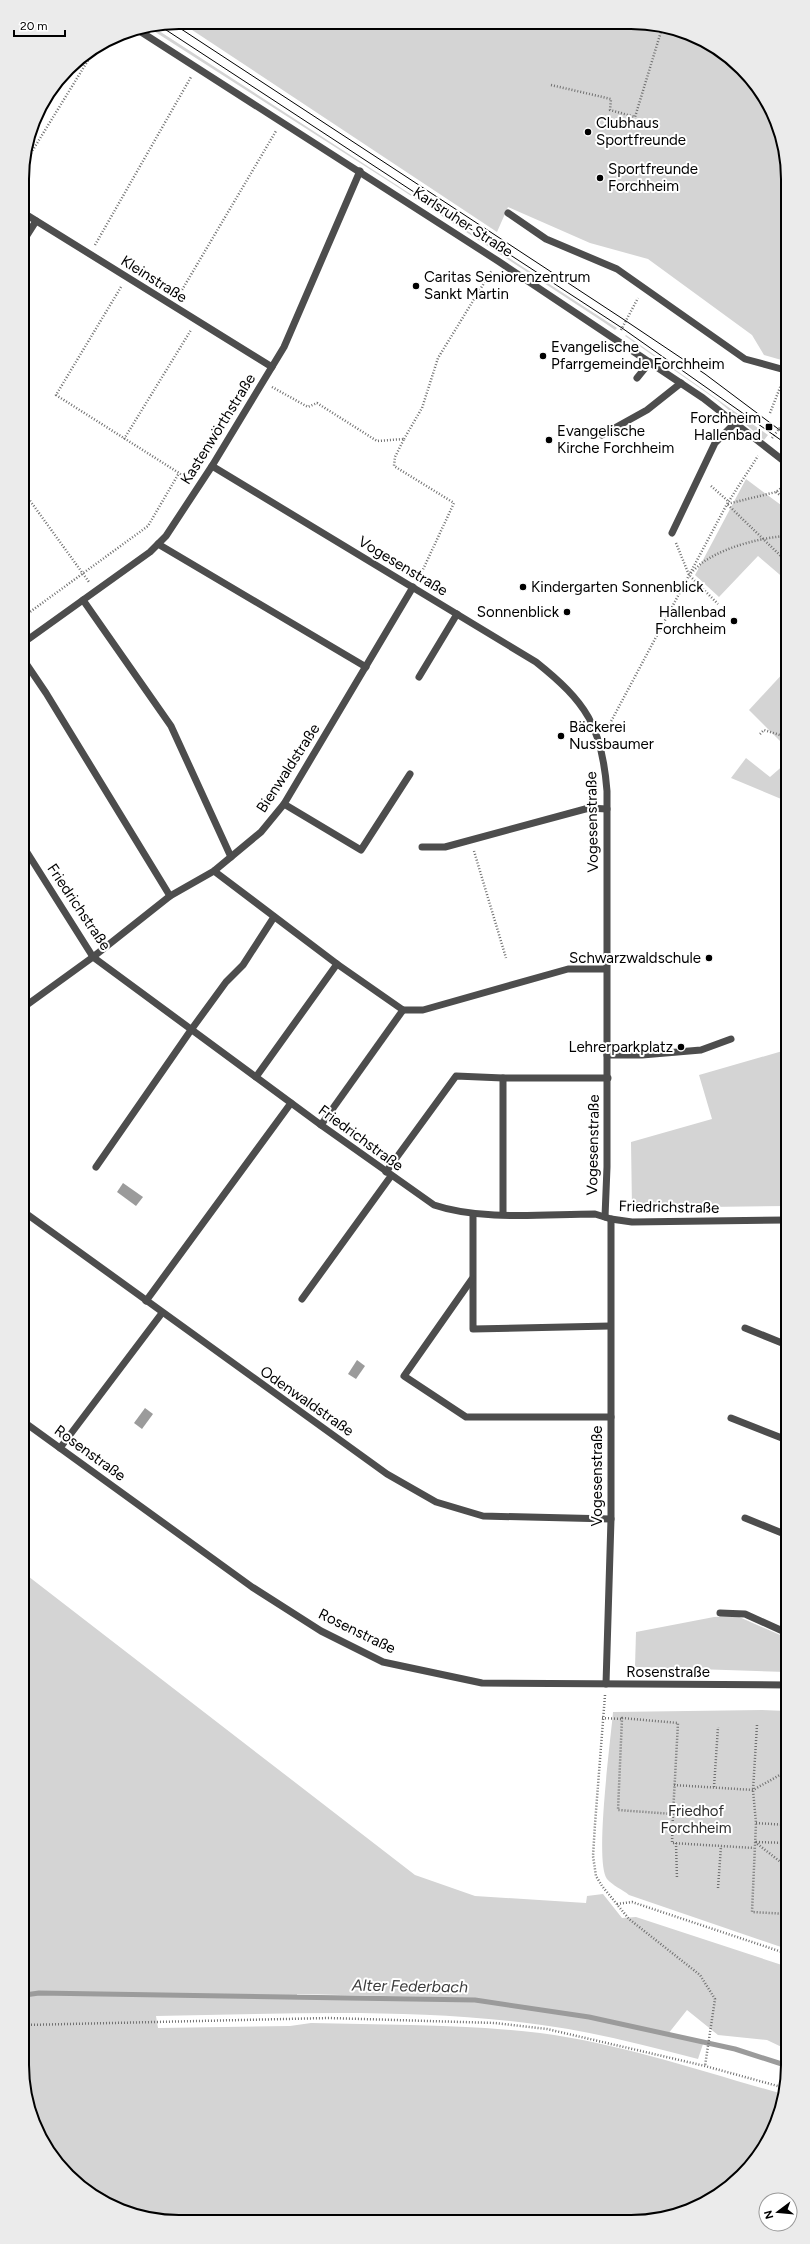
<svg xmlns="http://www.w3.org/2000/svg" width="810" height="2244" viewBox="0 0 810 2244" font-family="Figtree,sans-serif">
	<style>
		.green { fill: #d4d4d4; fill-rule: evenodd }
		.water { fill: #9b9b9b }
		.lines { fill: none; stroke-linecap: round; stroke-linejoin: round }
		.stream { stroke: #9b9b9b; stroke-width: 5 }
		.path { stroke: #6f6f6f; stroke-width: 2.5; stroke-dasharray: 1 2; stroke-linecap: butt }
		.minor { stroke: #4d4d4d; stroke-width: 7 }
		.tram { stroke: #000; stroke-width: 1 }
		.poi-dot { fill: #000; stroke: #fff; stroke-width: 1.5 }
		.labels { text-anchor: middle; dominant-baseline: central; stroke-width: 4; stroke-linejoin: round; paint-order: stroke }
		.poi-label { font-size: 15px; fill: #000; stroke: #fff; text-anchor: start }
		.street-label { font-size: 15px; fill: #000; stroke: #fff }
		.park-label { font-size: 15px; fill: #2b2b2b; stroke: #fff }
		.water-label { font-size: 16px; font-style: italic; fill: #3c3c3c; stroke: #fff }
		.rim { fill: none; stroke: #000; stroke-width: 2 }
	</style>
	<rect width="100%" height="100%" fill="#fff"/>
	<g class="green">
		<polygon points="180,22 662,25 709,43 742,68 772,110 785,148 785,361 764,355 752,335 648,259 590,243 508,207 497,232"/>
		<polygon points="153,27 617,328 615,330 605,323 393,184 149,28"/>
		<polygon points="626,335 768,435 764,440 717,400 625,336"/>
		<polygon points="746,479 785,508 786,580 758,556 719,597 695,575"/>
		<polygon points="786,670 786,747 749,710"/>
		<polygon points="746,758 770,777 786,763 786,801 731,778"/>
		<polygon points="786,1050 786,1206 632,1208 631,1142 712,1119 699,1075"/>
		<path d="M24,1573L415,1875L475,1896L586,1903L587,1896L603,1894L622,1918L636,1917L788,1967V2050L767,2040L718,2035L687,2010L668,2034L704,2041L698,2059C647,2046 595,2032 542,2025C415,2007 284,2014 156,2016L158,2028L290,2026L311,2023C388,2025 464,2024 540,2033C623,2044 703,2072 783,2094L776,2125L749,2168L709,2201L662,2219H149L110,2206L68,2176L43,2143L25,2096ZM297,1994L433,1997L297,1995Z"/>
		<polygon points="737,1616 787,1638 787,1672 635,1667 636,1632 714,1617"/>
		<path d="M762,1710L787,1711V1949L629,1895C623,1890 612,1885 607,1879C594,1862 611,1739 613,1712Z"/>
	</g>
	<g class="water">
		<polygon points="123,1183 143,1197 136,1206 117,1192"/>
		<polygon points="357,1360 365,1366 356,1379 348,1374"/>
		<polygon points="145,1408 153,1414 142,1429 134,1423"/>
	</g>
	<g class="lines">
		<polyline class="stream" points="25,1995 39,1993 475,2000 589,2017 735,2049 788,2066"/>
		<g class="path">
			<polyline points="551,85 611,99 610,110 635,117 663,25"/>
			<polyline points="23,166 95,49"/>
			<polyline points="95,245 191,77"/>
			<polyline points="121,287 56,395 190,480"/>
			<polyline points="179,295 276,131"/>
			<polyline points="621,330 638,298"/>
			<polyline points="272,387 308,407 317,403 377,441 404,439 395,457 394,466 454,503 419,578"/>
			<polyline points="770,413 783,380"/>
			<polyline points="772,438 785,421"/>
			<polyline points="124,439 191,330"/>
			<polyline points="404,439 422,408 438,358 492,270"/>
			<polyline points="785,485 776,492 727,504 786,561"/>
			<polyline points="711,486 728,501"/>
			<polyline points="23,491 89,582"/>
			<polyline points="776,492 785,499"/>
			<polyline points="676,543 689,575 718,604"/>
			<path d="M691,573C696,568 702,562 708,559C729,546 761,538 785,536"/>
			<polyline points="23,617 148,526 179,473"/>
			<polyline points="607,729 727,504 758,456"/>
			<polyline points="760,734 764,730 786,737"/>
			<polyline points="474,851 506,958"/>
			<polyline points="605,1695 595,1824 593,1856 596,1876 602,1886 629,1919 700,1975 715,1999 705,2066"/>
			<polyline points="602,1718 622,1719"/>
			<polygon points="622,1718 678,1723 673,1814 618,1810"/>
			<polyline points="757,1725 753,1790 756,1823 752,1912 787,1914"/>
			<polyline points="674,1785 753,1790 787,1771"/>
			<polyline points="714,1787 718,1727"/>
			<polyline points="673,1814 672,1843 754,1848"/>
			<polyline points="756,1823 787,1825"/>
			<polyline points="755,1842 787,1867"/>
			<polyline points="756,1842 787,1843"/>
			<polyline points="676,1843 677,1879"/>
			<polyline points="718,1888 721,1846"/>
			<polyline points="617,1904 632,1902 788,1954"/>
			<polyline points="25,2025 329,2018 495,2023 547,2029 705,2066 785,2088"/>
		</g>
		<g class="minor">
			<polyline points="138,30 498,261 703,398 785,462"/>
			<polyline points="22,212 272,367"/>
			<polyline points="508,213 546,239 617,269 745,359 785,370"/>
			<polyline points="22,243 36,221"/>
			<polyline points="637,378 650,362"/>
			<polyline points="602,435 647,410 681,383"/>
			<path d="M212,466L536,662C586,702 602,726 607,791V1167L605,1217"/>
			<polyline points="672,533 715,443 735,423"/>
			<polyline points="158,544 366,667"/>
			<polyline points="83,600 171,726 231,857"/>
			<polyline points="23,643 150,552 166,536 212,466 284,347 360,171"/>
			<polyline points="23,659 46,693 170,896"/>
			<polyline points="419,677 457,614"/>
			<polyline points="284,804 361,850 410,774"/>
			<path d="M23,846L93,957L321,1125L434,1205C481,1221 545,1214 595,1214L611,1219L632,1222L786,1220"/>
			<polyline points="422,847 445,847 589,808 607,809"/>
			<polyline points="214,871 337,964 403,1010 423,1010 568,969 606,969"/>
			<polyline points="24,1007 93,957 170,896 214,871 261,832 284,804 413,587"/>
			<polyline points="607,1055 642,1055 701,1050 731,1039"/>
			<polyline points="256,1077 337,964"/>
			<polyline points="321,1125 403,1010"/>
			<polyline points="96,1167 191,1030 226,982 243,965 274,917"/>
			<polyline points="386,1172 456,1076 503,1078 608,1078"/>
			<polyline points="24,1212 387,1474 436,1502 483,1516 611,1519"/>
			<polyline points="473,1214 473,1329 610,1326"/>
			<polyline points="503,1214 503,1078"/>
			<polyline points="472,1279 404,1376 466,1417 611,1417"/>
			<polyline points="302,1299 391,1176"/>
			<polyline points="146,1301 291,1103"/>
			<polyline points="745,1328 787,1345"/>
			<polyline points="731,1418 787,1440"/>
			<polyline points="24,1422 252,1587 321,1631 383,1662 482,1683 787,1685"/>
			<polyline points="60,1448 162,1313"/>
			<polyline points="745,1518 787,1535"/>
			<polyline points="720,1613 745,1614 787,1633"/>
			<polyline points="606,1684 611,1519 611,1219"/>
		</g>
		<g class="tram">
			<polyline points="172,23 626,321 705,374 785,434"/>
			<polyline points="160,26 622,328 785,443"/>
		</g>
	</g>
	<g class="poi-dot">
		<circle cx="588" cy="132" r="4"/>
		<circle cx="600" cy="178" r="4"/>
		<circle cx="416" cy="286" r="4"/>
		<circle cx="543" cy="356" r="4"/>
		<rect x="765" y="423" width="8" height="8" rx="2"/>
		<circle cx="549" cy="440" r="4"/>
		<circle cx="523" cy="587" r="4"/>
		<circle cx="567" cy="612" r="4"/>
		<circle cx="734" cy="621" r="4"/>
		<circle cx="561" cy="736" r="4"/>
		<circle cx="709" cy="958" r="4"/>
		<circle cx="681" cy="1047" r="4"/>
	</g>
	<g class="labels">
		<g class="poi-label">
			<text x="596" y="123">Clubhaus<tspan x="596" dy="17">Sportfreunde</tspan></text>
			<text x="608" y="169">Sportfreunde<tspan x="608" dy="17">Forchheim</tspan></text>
			<text x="424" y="277">Caritas Seniorenzentrum<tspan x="424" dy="17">Sankt Martin</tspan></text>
			<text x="551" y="347">Evangelische<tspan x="551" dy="17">Pfarrgemeinde Forchheim</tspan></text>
			<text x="761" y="418" text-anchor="end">Forchheim<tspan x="761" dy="17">Hallenbad</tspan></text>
			<text x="557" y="431">Evangelische<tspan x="557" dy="17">Kirche Forchheim</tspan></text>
			<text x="531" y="587">Kindergarten Sonnenblick</text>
			<text x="559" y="612" text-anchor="end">Sonnenblick</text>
			<text x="726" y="612" text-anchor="end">Hallenbad<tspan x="726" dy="17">Forchheim</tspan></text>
			<text x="569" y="727">Bäckerei<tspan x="569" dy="17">Nussbaumer</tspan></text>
			<text x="701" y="958" text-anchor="end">Schwarzwaldschule</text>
			<text x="673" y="1047" text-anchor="end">Lehrerparkplatz</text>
		</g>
		<g class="street-label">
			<text transform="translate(463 222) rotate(33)">Karlsruher Straße</text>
			<text transform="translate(154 279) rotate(32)">Kleinstraße</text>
			<text transform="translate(218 429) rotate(-58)">Kastenwörthstraße</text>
			<text transform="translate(403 566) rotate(31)">Vogesenstraße</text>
			<text transform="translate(288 768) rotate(-57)">Bienwaldstraße</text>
			<text transform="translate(592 822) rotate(-91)">Vogesenstraße</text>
			<text transform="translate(79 907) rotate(56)">Friedrichstraße</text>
			<text transform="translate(361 1138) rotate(36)">Friedrichstraße</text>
			<text transform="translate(593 1145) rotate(-89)">Vogesenstraße</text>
			<text transform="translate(669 1207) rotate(1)">Friedrichstraße</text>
			<text transform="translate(307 1401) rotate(35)">Odenwaldstraße</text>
			<text transform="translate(90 1453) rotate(36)">Rosenstraße</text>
			<text transform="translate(597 1476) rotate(-90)">Vogesenstraße</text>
			<text transform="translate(357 1631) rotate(26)">Rosenstraße</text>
			<text x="668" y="1672">Rosenstraße</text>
		</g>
		<g class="park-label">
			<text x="696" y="1811">Friedhof<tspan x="696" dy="17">Forchheim</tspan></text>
		</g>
		<g class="water-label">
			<text transform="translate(410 1986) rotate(1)">Alter Federbach</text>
		</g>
	</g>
	<path d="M0 0H810V2244H0ZM179 29H631A150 150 0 0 1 781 179V2065A150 150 0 0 1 631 2215H179A150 150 0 0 1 29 2065V179A150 150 0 0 1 179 29Z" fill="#ebebeb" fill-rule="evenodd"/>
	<path class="rim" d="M179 29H631A150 150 0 0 1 781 179V2065A150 150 0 0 1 631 2215H179A150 150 0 0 1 29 2065V179A150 150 0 0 1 179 29Z"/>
	<g transform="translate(778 2212) rotate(254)"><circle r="19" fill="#ffffff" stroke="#999999"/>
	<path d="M0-3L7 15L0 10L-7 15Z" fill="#000000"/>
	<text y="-6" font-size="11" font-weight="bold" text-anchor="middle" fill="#000000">N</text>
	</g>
	<path d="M14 30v6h51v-6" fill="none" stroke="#000000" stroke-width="2"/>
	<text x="20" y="30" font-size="12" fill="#000000" stroke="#ffffff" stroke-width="3" paint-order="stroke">20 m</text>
</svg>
